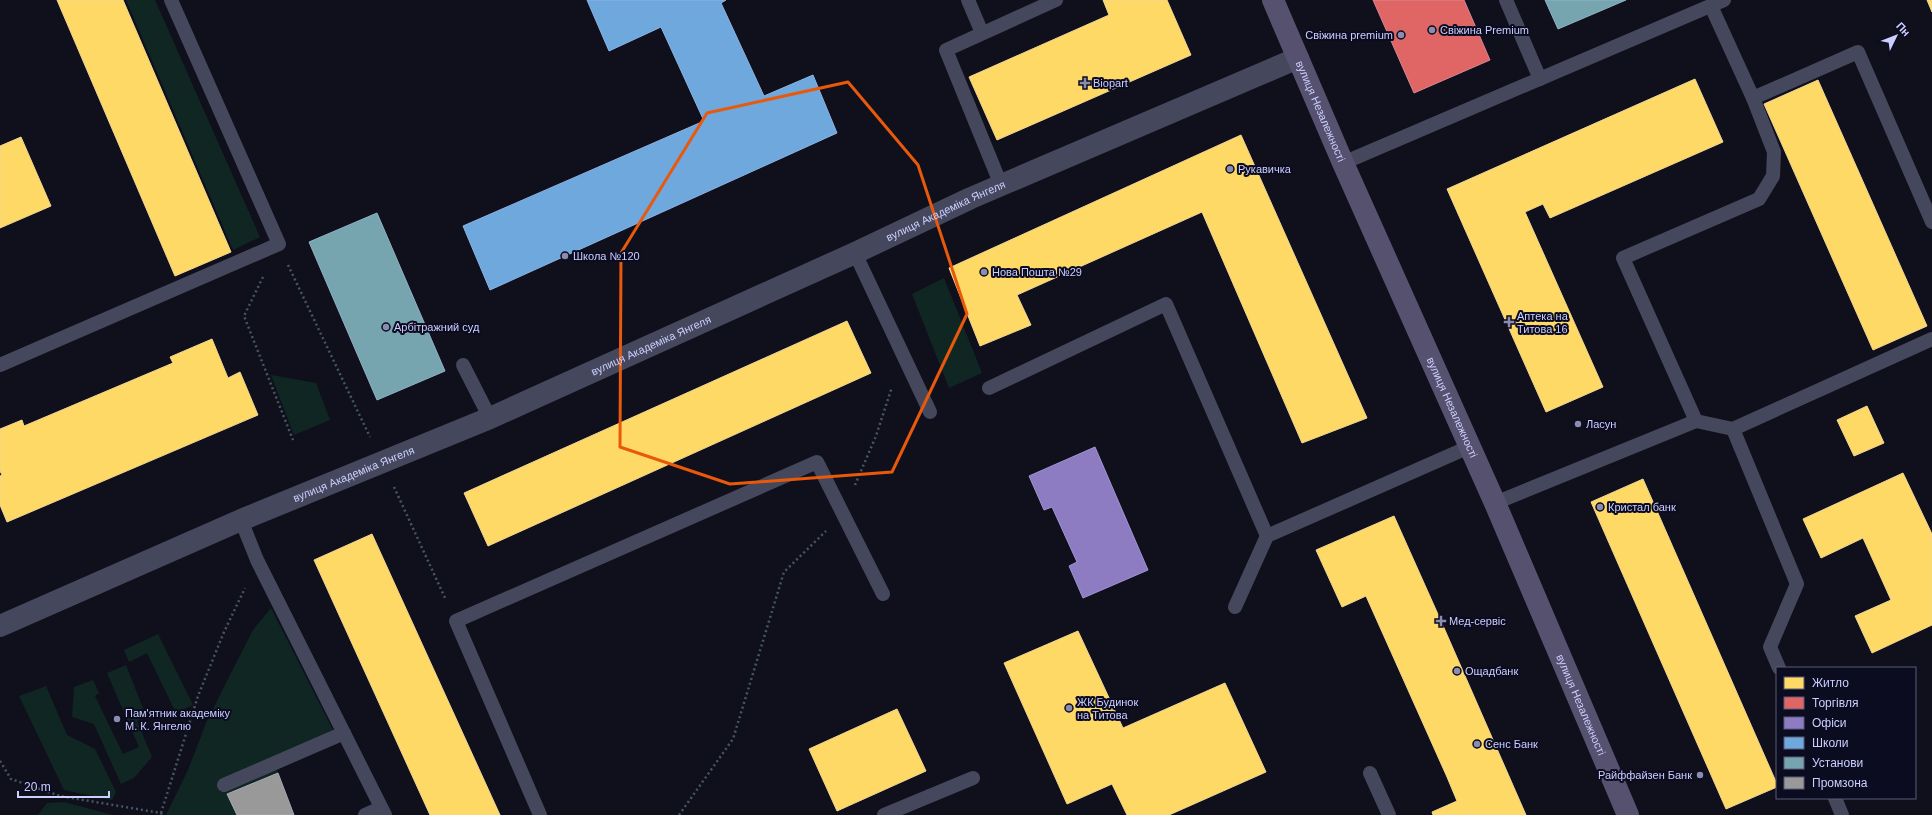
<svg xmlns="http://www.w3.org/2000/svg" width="1932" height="815" viewBox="0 0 1932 815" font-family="Arial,sans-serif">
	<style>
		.green { fill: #0f2623 }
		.homes { fill: #ffd966; stroke: #efd694 }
		.shops { fill: #e06666; stroke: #da8594 }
		.offices { fill: #8e7cc3; stroke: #a095d5 }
		.schools { fill: #6fa8dc; stroke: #8bb3e6 }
		.public { fill: #76a5af; stroke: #90b1c7 }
		.industry { fill: #999; stroke: #a8a9b8 }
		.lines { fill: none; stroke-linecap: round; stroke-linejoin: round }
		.path { stroke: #455760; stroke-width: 2.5; stroke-dasharray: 2 3; stroke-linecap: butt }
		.lane { stroke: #45485d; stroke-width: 14 }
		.street { stroke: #45485d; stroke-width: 22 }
		.primary { stroke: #575170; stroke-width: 22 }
		.marked { fill: none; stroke: #e8590c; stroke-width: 3; stroke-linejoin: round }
		.poi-dot { fill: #8a8cb0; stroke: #0c0c20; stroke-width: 1.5 }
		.labels { text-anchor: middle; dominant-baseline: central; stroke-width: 4; stroke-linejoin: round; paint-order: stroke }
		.poi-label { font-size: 11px; fill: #cbceff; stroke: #0c0c20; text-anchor: start }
		.street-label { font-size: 11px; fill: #cbceff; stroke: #0c0c20 }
	</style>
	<rect width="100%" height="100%" fill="#10101c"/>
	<g class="green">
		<polygon points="126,0 155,0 260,237 233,250"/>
		<polygon points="944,278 982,373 949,388 912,294"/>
		<polygon points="271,375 316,383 330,420 294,435"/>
		<polygon points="271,608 336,736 274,763 278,773 227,794 237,815 166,815 188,770 206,723 233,669 253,630"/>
		<polygon points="158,634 193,705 176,713 147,653 129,662 124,650"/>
		<polygon points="126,665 146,716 137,721 152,757 134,778 121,784 94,724 72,717 74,687 93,680 99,693 95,696 123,754 139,747 107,673"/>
		<polygon points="46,686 67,735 95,749 116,792 112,800 64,790 19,696"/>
		<polygon points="64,802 113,815 38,815 47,803"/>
	</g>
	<g class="homes">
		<polygon points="57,0 123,0 231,252 175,276"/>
		<polygon points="1103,0 1167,0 1191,55 997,140 969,77 1109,15"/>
		<polygon points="1927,0 1932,0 1932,12"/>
		<polygon points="1695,79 1723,142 1550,218 1543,204 1525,212 1603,387 1546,412 1447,189"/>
		<polygon points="1818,80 1927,326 1873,350 1764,104"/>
		<polygon points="1241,135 1367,418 1302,443 1202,212 1017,295 1031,325 980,346 949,268"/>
		<polygon points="21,137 51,206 0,228 0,146"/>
		<polygon points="847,321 871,373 488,546 464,493"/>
		<polygon points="212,339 228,378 240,372 258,415 7,522 0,505 0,476 2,475 0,471 0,429 22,420 24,426 173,363 170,357"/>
		<polygon points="1867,406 1884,443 1854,456 1837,420"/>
		<polygon points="1903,473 1932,534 1932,625 1872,653 1855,616 1891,600 1863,538 1821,558 1803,519"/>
		<polygon points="1643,479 1777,784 1777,787 1726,809 1591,502"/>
		<polygon points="1394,516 1441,621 1526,815 1433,815 1432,812 1457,801 1447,777 1366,596 1342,607 1316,550"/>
		<polygon points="372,534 500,815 430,815 314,560"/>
		<polygon points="1078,631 1123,728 1225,683 1266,772 1169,815 1127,815 1112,784 1067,804 1004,663"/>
		<polygon points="897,709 926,771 837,811 809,749"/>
	</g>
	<polygon class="shops" points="1373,0 1464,0 1490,60 1414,93"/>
	<polygon class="offices" points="1095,447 1148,570 1083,598 1069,566 1077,562 1052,507 1044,510 1029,476"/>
	<polygon class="schools" points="587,0 726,0 721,3 764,96 813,75 837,133 490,290 463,226 704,121 661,27 609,51"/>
	<g class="public">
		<polygon points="1545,0 1626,0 1558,29"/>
		<polygon points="377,213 445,371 377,400 309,242"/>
	</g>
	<polygon class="industry" points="278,773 294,815 237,815 227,794"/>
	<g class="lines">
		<g class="path">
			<polyline points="288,265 370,437"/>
			<polyline points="263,277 244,316 293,440"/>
			<polyline points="855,485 876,436 892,387"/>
			<polyline points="394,487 446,600"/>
			<polyline points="0,761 11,779 60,796 161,813 162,815"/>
			<polyline points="161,813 198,696 224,632 245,588"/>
			<polyline points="679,815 733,739 784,572 826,531"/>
		</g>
		<g class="lane">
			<polyline points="968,0 982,33"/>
			<polyline points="1506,0 1540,79"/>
			<polyline points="1753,98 1858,52 1932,222"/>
			<polyline points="1343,163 1724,0"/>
			<polyline points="1001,185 946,50 1056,0"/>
			<polyline points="855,253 930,412"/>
			<polyline points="0,365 279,244 171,0"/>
			<polyline points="463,365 490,418"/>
			<polyline points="989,388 1166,304 1267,536"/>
			<polyline points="1696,421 1733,429 1797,584 1770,647 1779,668"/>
			<polyline points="1733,429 1932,339"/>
			<polyline points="1495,503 1696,421 1623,258 1759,199 1773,176 1774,152 1753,98 1711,6"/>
			<polyline points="241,520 257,560 385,815"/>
			<polyline points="1235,607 1267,536 1469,447"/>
			<polyline points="1370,773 1389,815"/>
			<polyline points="224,785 344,733"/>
			<polyline points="1835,798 1842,815"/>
			<polyline points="365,815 381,808"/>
			<polyline points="540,815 456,621 817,462 883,594"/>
			<polyline points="884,815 973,778"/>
		</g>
		<path class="street" id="s1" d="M0,626L241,520L490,418L855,253L971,198L1298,58"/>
		<path class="primary" id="s2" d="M1273,0L1343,163L1495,503L1628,815"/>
	</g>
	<path class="marked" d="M848,82L918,165L967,314L892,472L730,484L620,447L621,253L707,113Z"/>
	<g class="poi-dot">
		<circle cx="1432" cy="30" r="4"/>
		<circle cx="1401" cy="35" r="4"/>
		<path d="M1083 77h4v4h4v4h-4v4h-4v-4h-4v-4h4z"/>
		<circle cx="1230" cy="169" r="4"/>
		<circle cx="565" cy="256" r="4"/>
		<circle cx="984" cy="272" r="4"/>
		<path d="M1507 316h4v4h4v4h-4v4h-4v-4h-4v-4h4z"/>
		<circle cx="386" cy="327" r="4"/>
		<circle cx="1578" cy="424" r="4"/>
		<circle cx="1600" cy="507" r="4"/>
		<path d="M1439 615h4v4h4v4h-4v4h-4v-4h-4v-4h4z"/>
		<circle cx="1457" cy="671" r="4"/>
		<circle cx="1069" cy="708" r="4"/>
		<circle cx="117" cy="719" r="4"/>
		<circle cx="1477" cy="744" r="4"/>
		<circle cx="1700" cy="775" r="4"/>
	</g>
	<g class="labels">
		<g class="poi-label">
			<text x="1440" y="30">Свіжина Premium</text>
			<text x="1393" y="35" text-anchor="end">Свіжина premium</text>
			<text x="1093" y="83">Biopart</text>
			<text x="1238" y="169">Рукавичка</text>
			<text x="573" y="256">Школа №120</text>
			<text x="992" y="272">Нова Пошта №29</text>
			<text x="1517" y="316">Аптека на<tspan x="1517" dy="13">Титова 16</tspan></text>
			<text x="394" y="327">Арбітражний суд</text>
			<text x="1586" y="424">Ласун</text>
			<text x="1608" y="507">Кристал банк</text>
			<text x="1449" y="621">Мед-сервіс</text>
			<text x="1465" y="671">Ощадбанк</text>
			<text x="1077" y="702">ЖК Будинок<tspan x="1077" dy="13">на Титова</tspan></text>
			<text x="125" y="713">Пам'ятник академіку<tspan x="125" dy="13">М. К. Янгелю</tspan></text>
			<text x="1485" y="744">Сенс Банк</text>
			<text x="1692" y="775" text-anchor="end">Райффайзен Банк</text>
		</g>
		<g class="street-label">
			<text stroke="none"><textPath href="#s2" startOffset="121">вулиця Незалежності</textPath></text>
			<text stroke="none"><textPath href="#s1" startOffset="1033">вулиця Академіка Янгеля</textPath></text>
			<text stroke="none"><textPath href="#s1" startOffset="709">вулиця Академіка Янгеля</textPath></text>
			<text stroke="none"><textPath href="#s2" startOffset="445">вулиця Незалежності</textPath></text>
			<text stroke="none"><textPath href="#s1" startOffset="385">вулиця Академіка Янгеля</textPath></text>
			<text stroke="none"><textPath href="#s2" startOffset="769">вулиця Незалежності</textPath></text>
		</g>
	</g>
	<rect x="1776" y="667" width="140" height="132" fill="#0c0c20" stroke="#585a79"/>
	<rect x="1784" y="677" width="20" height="12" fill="#ffd966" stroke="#585a79"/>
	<text x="1812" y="687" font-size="12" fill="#cbceff">Житло</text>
	<rect x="1784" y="697" width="20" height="12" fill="#e06666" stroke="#585a79"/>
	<text x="1812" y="707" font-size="12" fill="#cbceff">Торгівля</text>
	<rect x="1784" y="717" width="20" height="12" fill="#8e7cc3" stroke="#585a79"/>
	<text x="1812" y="727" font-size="12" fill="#cbceff">Офіси</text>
	<rect x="1784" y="737" width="20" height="12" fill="#6fa8dc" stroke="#585a79"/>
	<text x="1812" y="747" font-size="12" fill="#cbceff">Школи</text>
	<rect x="1784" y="757" width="20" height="12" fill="#76a5af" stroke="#585a79"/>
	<text x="1812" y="767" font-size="12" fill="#cbceff">Установи</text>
	<rect x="1784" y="777" width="20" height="12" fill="#999999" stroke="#585a79"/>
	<text x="1812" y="787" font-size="12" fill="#cbceff">Промзона</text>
	<g transform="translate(1896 36) rotate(47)" stroke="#0c0c20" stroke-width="3" paint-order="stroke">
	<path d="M0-3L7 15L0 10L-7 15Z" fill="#cbceff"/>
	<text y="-6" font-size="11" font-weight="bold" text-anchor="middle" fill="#cbceff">Пн</text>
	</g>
	<path d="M18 791v6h91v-6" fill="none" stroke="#cbceff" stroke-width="2"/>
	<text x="24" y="791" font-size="12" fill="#cbceff" stroke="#0c0c20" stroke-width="3" paint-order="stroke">20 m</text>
</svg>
